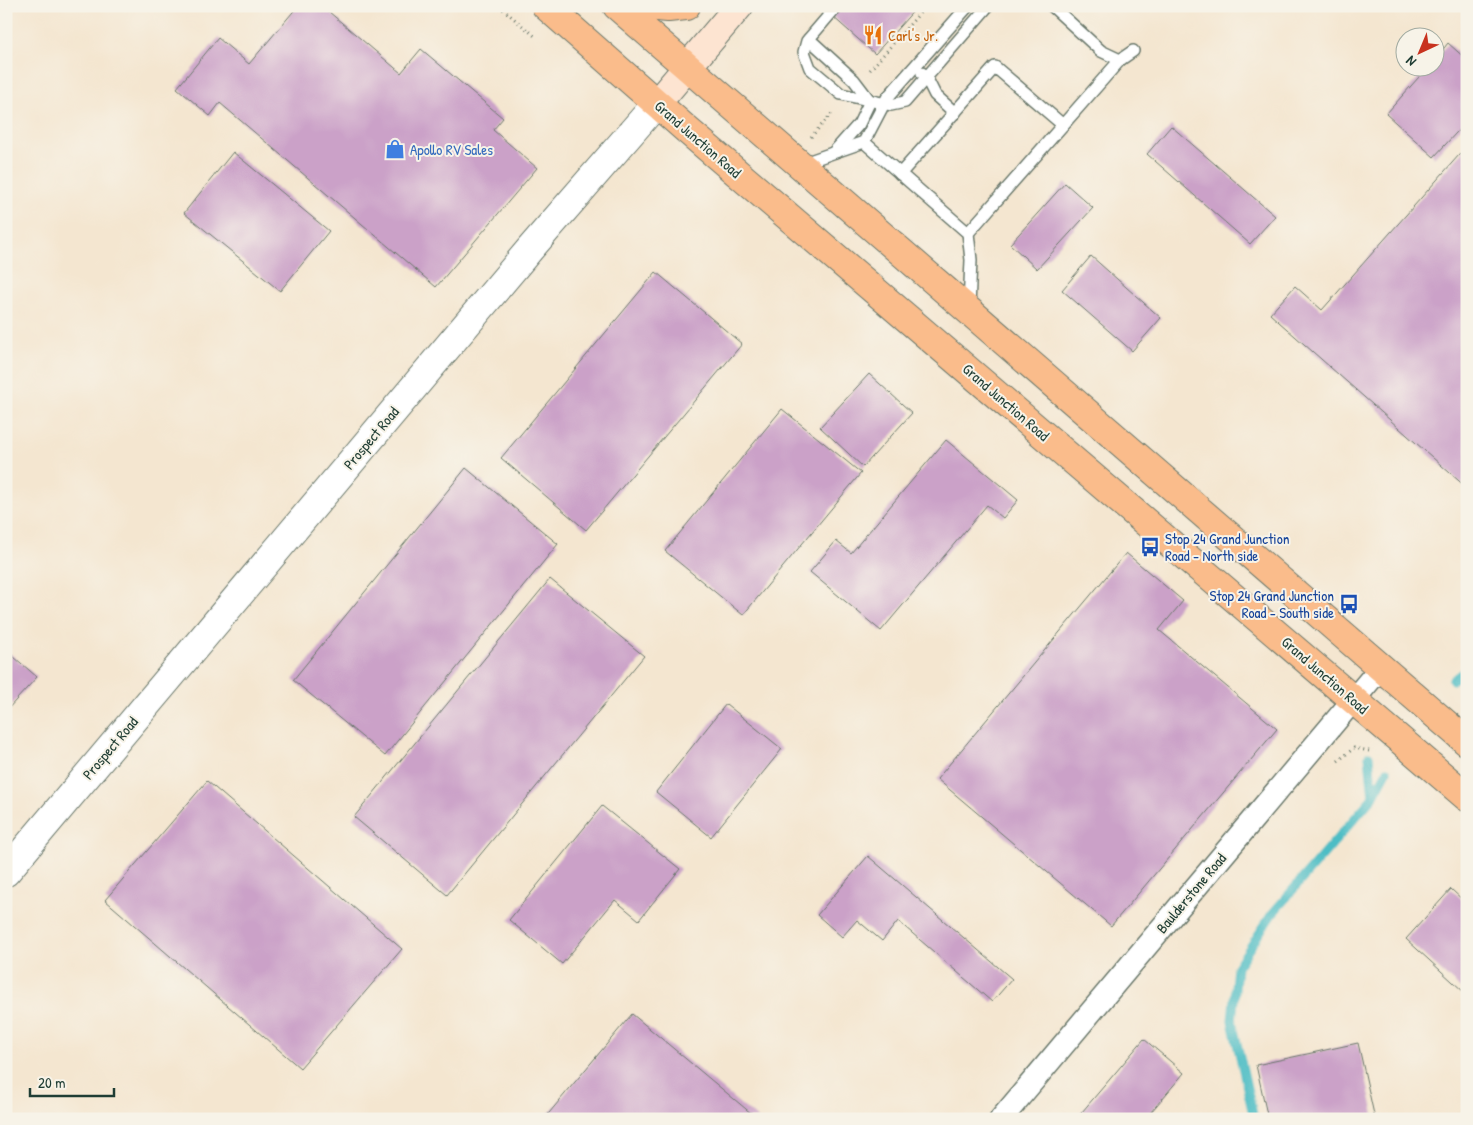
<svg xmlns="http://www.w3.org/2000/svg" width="1473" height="1125" viewBox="0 0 1473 1125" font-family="'Patrick Hand',sans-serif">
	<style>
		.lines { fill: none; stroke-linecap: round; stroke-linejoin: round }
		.stream { stroke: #4ebdc5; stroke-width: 9 }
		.building { fill: #cba1c8 }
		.service-casing { stroke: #6a786b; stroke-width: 14 }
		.minor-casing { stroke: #6a786b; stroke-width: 25 }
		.tertiary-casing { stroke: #6a786b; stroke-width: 30 }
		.secondary-casing { stroke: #6a786b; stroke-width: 30 }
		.trunk-casing { stroke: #6a786b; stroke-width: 30 }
		.path { stroke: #6a786b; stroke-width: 3; stroke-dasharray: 1 4; stroke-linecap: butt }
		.service { stroke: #fff; stroke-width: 11 }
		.minor { stroke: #fff; stroke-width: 22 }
		.tertiary { stroke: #fff; stroke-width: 28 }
		.secondary { stroke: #fde4d1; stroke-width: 28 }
		.trunk { stroke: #fabc8b; stroke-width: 28 }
		.labels { text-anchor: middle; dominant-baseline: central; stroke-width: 4; stroke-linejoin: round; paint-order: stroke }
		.food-label { font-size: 15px; fill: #c56008; stroke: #f7f3e8; text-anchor: start }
		.street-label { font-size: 15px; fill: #1f3d34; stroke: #f7f3e8 }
		.shop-label { font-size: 15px; fill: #366cbe; stroke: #f7f3e8; text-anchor: start }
		.transit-label { font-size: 15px; fill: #164399; stroke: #f7f3e8; text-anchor: start }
	</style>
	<rect width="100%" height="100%" fill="#f7f3e8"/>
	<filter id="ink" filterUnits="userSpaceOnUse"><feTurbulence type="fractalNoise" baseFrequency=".02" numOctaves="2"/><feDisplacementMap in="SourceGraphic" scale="10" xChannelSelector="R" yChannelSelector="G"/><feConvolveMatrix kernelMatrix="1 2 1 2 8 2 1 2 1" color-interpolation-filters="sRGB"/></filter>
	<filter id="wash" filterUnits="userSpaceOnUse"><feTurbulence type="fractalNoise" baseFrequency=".0096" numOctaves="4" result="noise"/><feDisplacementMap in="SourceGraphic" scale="20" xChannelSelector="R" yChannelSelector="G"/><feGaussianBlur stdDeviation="1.12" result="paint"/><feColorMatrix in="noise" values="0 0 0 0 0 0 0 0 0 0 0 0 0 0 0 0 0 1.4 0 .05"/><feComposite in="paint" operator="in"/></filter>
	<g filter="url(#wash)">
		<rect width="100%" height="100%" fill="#f4e6d0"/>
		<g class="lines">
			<g class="stream">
				<polyline points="1453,680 1467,669"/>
				<polyline points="1369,756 1373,797"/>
				<polyline points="1254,1119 1232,1021 1237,967 1272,914 1373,797 1387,771"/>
			</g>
		</g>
		<g id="blocks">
			<g class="building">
				<polygon points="298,6 322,6 401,73 421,49 503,118 493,130 537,168 436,287 220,103 210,116 177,88 218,38 249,64"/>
				<polygon points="841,6 922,6 918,11 916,8 875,54 832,16"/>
				<polygon points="1448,43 1467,60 1467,121 1434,157 1386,114 1427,68 1436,68 1436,58"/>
				<polygon points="1171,126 1275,216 1250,244 1147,154"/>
				<polygon points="1467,146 1467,488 1270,314 1295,286 1322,310"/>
				<polygon points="233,152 329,231 280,291 184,213"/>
				<polygon points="1065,183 1093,208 1037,269 1010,244"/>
				<polygon points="1091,256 1161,318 1132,351 1062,290"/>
				<polygon points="656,272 742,344 586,530 501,458"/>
				<polygon points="869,374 912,413 863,467 820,427"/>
				<polygon points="782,409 861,473 743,615 665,551"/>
				<polygon points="946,440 1018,500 1003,518 987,505 881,631 810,572 836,541 851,553"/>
				<polygon points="466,468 558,544 385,756 293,680"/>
				<polygon points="1126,553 1183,601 1159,630 1277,729 1111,926 937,779"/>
				<polygon points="550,579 644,656 447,895 354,817"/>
				<polygon points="6,650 37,677 6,711"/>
				<polygon points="726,704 782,749 711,837 656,792"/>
				<polygon points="207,781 402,949 300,1068 105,900"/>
				<polygon points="602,806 680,869 639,920 615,900 562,964 509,920"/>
				<polygon points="868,856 1012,979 992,1002 898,921 882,941 857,920 842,937 817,915"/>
				<polygon points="1451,889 1467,904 1467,989 1464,992 1406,939"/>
				<polygon points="632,1014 758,1119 544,1119"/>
				<polygon points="1144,1039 1184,1073 1145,1119 1076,1119"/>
				<polygon points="1358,1043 1375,1119 1268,1119 1256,1065"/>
			</g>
		</g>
	</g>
	<g filter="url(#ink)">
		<use href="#blocks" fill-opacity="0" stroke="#6a786b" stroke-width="1"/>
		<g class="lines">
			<defs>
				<g id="service">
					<polyline points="837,6 807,41 804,52 810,68 841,94 891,105 905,102 988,6"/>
					<polyline points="1052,6 1101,51 1120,60 1133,51"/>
					<polyline points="809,39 854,80 870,101 859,124 834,152"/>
					<polyline points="922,73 926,77 935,95 955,113"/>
					<polyline points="864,142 968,233 971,260 969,307"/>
					<polyline points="801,164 864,142 887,98 968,6"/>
					<polyline points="900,174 995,67 1063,125"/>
					<polyline points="968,233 1120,60"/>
				</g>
				<polyline id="minor" points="1001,1119 1381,667"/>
				<polyline id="tertiary" points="6,872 530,249 657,103"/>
				<polyline id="secondary" points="657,103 739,6"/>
				<g id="trunk">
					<polyline points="546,6 687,130 1467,797"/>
					<polyline points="617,6 1467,742"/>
					<polyline points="647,6 668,8 686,6"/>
				</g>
			</defs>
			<use href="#service" class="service-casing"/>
			<use href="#minor" class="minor-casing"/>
			<use href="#tertiary" class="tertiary-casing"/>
			<use href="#secondary" class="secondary-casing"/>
			<use href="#trunk" class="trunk-casing"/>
			<g class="path">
				<polyline points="499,6 537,38"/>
				<polyline points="870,70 926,6"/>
				<polyline points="811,137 833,112"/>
				<polyline points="1338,761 1354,748 1369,751"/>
			</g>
			<use href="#service" class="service"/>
			<use href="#minor" class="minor"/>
			<use href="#tertiary" class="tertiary"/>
			<use href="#secondary" class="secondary"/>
			<use href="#trunk" class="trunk"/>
		</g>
	</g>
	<defs>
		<symbol id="restaurant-bare" viewBox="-9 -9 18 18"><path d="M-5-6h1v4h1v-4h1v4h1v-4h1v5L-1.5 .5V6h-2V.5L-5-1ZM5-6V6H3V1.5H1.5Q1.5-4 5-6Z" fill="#e8710a" stroke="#f7f3e8" stroke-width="2.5" paint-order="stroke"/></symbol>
		<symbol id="shop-bare" viewBox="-9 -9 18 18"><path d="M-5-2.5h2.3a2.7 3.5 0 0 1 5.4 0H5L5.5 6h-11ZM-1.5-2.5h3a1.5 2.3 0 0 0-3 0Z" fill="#3f7fe0" stroke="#f7f3e8" stroke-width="2.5" paint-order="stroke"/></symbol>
		<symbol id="bus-bare" viewBox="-9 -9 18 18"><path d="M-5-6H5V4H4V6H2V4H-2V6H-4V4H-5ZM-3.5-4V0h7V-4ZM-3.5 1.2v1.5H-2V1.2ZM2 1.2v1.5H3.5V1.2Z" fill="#1a4fb4" stroke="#f7f3e8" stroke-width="2.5" paint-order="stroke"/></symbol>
	</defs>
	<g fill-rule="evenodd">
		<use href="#restaurant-bare" x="859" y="21" width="28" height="28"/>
		<use href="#shop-bare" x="381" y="135" width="28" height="28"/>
		<use href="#bus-bare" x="1136" y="533" width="28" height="28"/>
		<use href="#bus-bare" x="1335" y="590" width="28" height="28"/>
	</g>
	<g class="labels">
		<g class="food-label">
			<text x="888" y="35">Carl's Jr.</text>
		</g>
		<g class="street-label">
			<text transform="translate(698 139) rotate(41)">Grand Junction Road</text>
			<text transform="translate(1006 402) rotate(41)">Grand Junction Road</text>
			<text transform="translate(371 438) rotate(-50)">Prospect Road</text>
			<text transform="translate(1325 675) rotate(41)">Grand Junction Road</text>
			<text transform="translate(110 748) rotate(-50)">Prospect Road</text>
			<text transform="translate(1191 893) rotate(-50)">Baulderstone Road</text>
		</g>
		<g class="shop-label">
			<text x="410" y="149">Apollo RV Sales</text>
		</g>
		<g class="transit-label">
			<text x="1165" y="538">Stop 24 Grand Junction<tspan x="1165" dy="17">Road - North side</tspan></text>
			<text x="1334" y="595" text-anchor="end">Stop 24 Grand Junction<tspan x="1334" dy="17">Road - South side</tspan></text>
		</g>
	</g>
	<rect width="1473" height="1125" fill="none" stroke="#f7f3e8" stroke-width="25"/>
	<g transform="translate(1420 52) rotate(224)"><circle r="24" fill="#f7f3e8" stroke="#a1aaa0"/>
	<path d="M0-4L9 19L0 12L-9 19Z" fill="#c8321e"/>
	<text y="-8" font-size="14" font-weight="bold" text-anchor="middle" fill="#1f3d34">N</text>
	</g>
	<path d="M30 1088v8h84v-8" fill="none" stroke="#1f3d34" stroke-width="2.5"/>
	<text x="38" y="1088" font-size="15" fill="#1f3d34" stroke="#f7f3e8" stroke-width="4" paint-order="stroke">20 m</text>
</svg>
